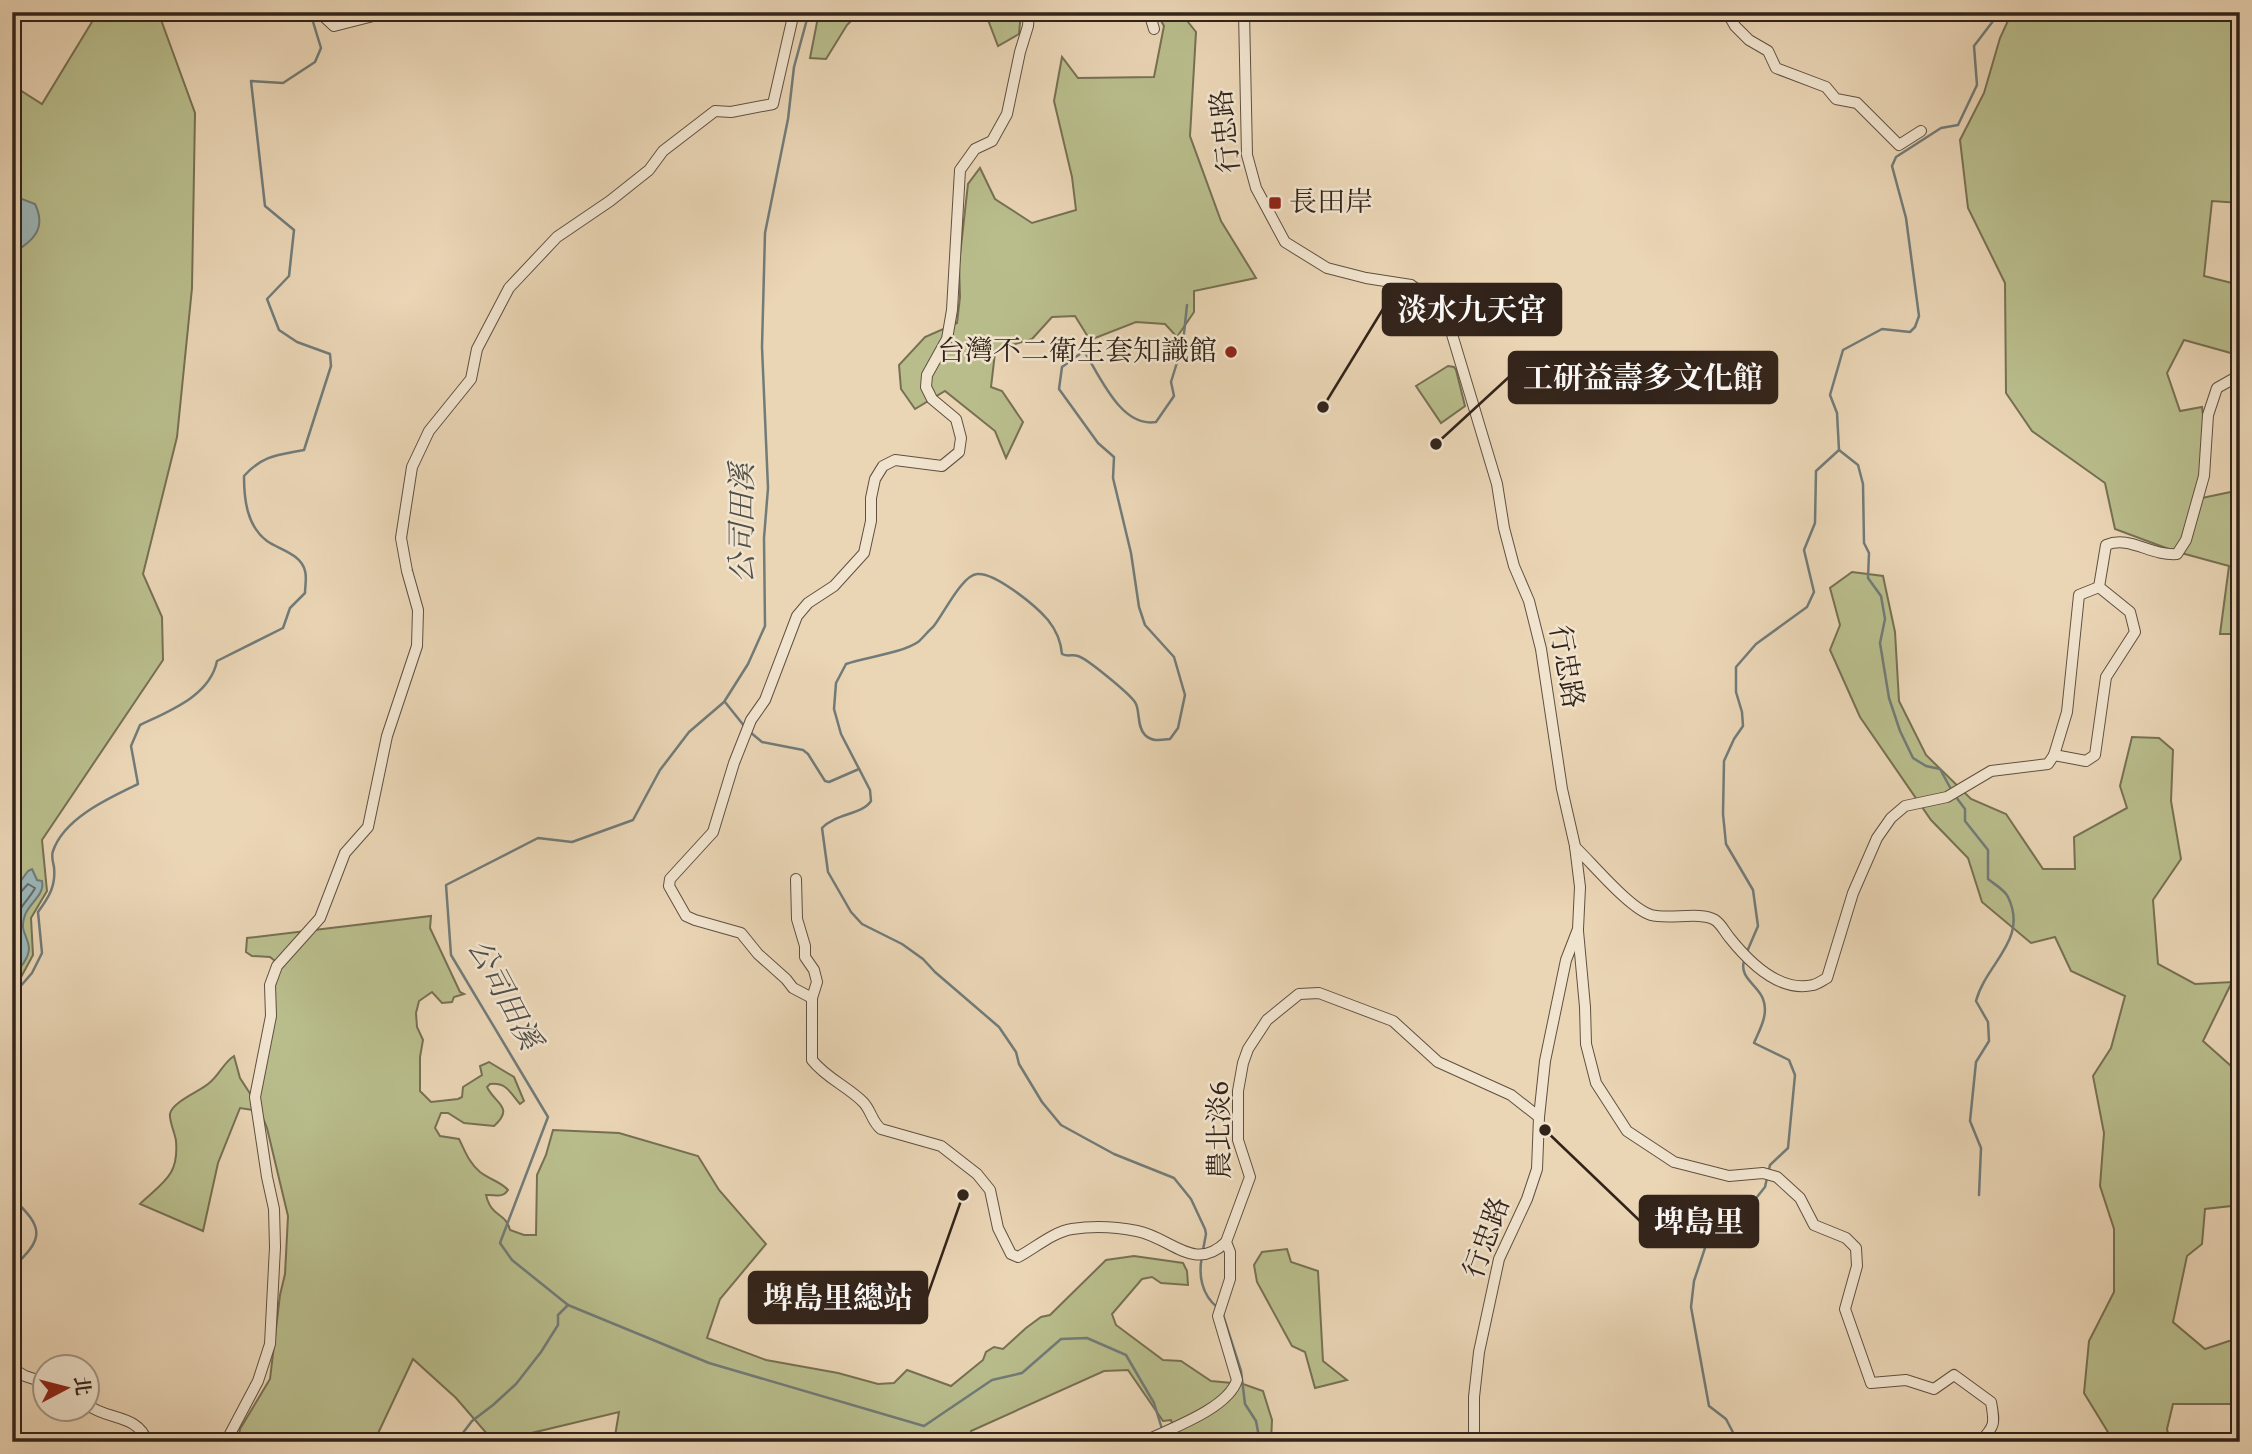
<svg xmlns="http://www.w3.org/2000/svg" width="2252" height="1454" viewBox="0 0 2252 1454" font-family="Vollkorn,'Noto Serif TC',serif">
	<style>
		.green { fill: #b9bd8c; stroke: #767053; stroke-width: 2 }
		.water { fill: #9bb6b7; stroke: #717b78; stroke-width: 2 }
		.lines { fill: none; stroke-linecap: round; stroke-linejoin: round }
		.shore { stroke: #666c68; stroke-width: 2 }
		.stream { stroke: #717b78; stroke-width: 2.5 }
		.minor-casing { stroke: #605041; stroke-width: 12 }
		.minor { stroke: #f1e4cf; stroke-width: 10 }
		.poi-dot { fill: #8f2418; stroke: #f1e4cf; stroke-width: 2.5 }
		.labels { text-anchor: middle; dominant-baseline: central; stroke-width: 5; stroke-linejoin: round; paint-order: stroke }
		.street-label { font-size: 28px; fill: #32231a; stroke: #f1e4cf }
		.poi-label { font-size: 28px; fill: #32231a; stroke: #f1e4cf; text-anchor: start }
		.water-label { font-size: 30px; font-style: italic; fill: #524f49; stroke: #f1e4cf }
		.leader { fill: none; stroke: #32231a; stroke-width: 2.5 }
		.callout-dot { fill: #32231a; stroke: #f1e4cf; stroke-width: 2.5 }
		.callout { fill: #32231a; stroke: #32231a; stroke-width: 2.5 }
		.callout-label { font-size: 30px; text-anchor: middle; font-weight: bold; fill: #fff }
	</style>
	<rect width="100%" height="100%" fill="#ead5b5"/>
	<filter id="stains"><feTurbulence type="fractalNoise" baseFrequency=".00286" numOctaves="4"/><feColorMatrix values="0 0 0 0 .2 0 0 0 0 .09 0 0 0 0 .02 0 0 0 .5 -.17"/></filter>
	<radialGradient id="worn" r=".72"><stop offset=".6" stop-color="#630" stop-opacity="0"/><stop offset="1" stop-color="#630" stop-opacity=".3"/></radialGradient>
	<g class="green">
		<polygon points="98,12 135,12 160,17 195,113 192,288 177,437 143,574 162,617 163,660 42,840 47,891 31,918 33,955 19,981 12,988 12,85 42,104"/>
		<polygon points="819,12 860,12 847,25 826,59 810,58"/>
		<polygon points="985,12 1021,12 1019,34 998,46"/>
		<polygon points="1156,12 1180,12 1196,32 1190,136 1221,221 1256,278 1194,291 1194,312 1177,337 1165,324 1136,322 1090,340 1075,316 1052,317 1032,339 1012,345 995,353 991,387 1002,391 1023,422 1006,458 995,431 945,391 915,409 901,389 899,365 925,337 957,323 960,297 959,264 968,184 980,168 995,199 1032,223 1076,210 1072,177 1054,101 1062,57 1078,78 1154,77 1164,26"/>
		<polygon points="2012,12 2240,12 2240,203 2212,201 2204,276 2240,285 2240,351 2238,355 2184,340 2167,373 2180,411 2202,407 2205,430 2202,498 2240,490 2240,634 2220,634 2229,566 2174,551 2115,529 2105,483 2032,431 2006,393 2005,283 1968,208 1960,140 1984,93 2000,38"/>
		<polygon points="1448,366 1454,367 1456,370 1465,406 1441,423 1416,386"/>
		<polygon points="1852,572 1883,576 1895,632 1899,701 1926,755 1971,799 2006,814 2043,869 2075,869 2074,837 2127,808 2120,786 2132,737 2159,738 2173,750 2171,801 2181,859 2153,900 2158,964 2195,984 2232,982 2203,1041 2240,1074 2240,1205 2205,1209 2202,1244 2187,1256 2173,1322 2205,1349 2229,1341 2240,1340 2240,1360 2233,1404 2173,1404 2167,1429 2170,1442 2114,1442 2084,1393 2089,1341 2114,1292 2114,1229 2100,1186 2104,1133 2093,1076 2111,1048 2125,996 2071,971 2055,937 2031,943 1982,902 1968,858 1931,820 1860,717 1830,650 1840,625 1830,588"/>
		<path d="M431,916L430,928L460,992L464,994L454,997L452,1002L442,1003L432,992L419,1001L416,1013L417,1027L423,1040L420,1057V1091L431,1102L458,1099L462,1097L463,1087L482,1075L480,1066L489,1062L514,1077L524,1101L520,1104C510,1093 507,1082 490,1084L487,1087C495,1104 515,1107 494,1126L464,1123L448,1113H441L435,1128L440,1136L459,1139C465,1151 469,1163 480,1172C490,1180 500,1181 508,1190C502,1199 495,1194 486,1195C492,1219 505,1211 510,1230L524,1235H536L537,1175L546,1155L553,1130L619,1133L698,1156L719,1190L766,1244L720,1299L707,1338L766,1360L838,1373L878,1384L894,1383L907,1370L951,1386L983,1360L986,1352L994,1347L1003,1349L1026,1328L1041,1317L1050,1315L1106,1260L1134,1256L1183,1263L1187,1271L1188,1285L1161,1283L1152,1277L1142,1279L1112,1314L1116,1325L1163,1360L1181,1361L1211,1381L1243,1384L1263,1391L1272,1420L1271,1442H1178L1171,1420L1163,1421L1128,1370L1104,1371L971,1431L977,1442H614L619,1412L494,1442L456,1398L413,1359L374,1442H238L240,1429L270,1379L280,1295L285,1274L288,1216L267,1128L260,1111L240,1108L218,1163L203,1231L140,1204C163,1182 179,1176 176,1141C175,1133 169,1121 170,1114C172,1102 200,1091 208,1084C219,1076 223,1063 234,1056L240,1078L251,1095L276,981L275,961L270,957L252,956L246,952L247,938Z"/>
		<polygon points="1287,1249 1291,1262 1318,1271 1323,1361 1347,1380 1315,1388 1305,1352 1292,1346 1257,1282 1254,1265 1262,1252"/>
	</g>
	<g class="water">
		<path d="M12,198L22,199L35,204C47,229 33,241 12,254Z"/>
		<path d="M32,869L37,880L42,881C45,895 30,902 25,915C19,933 28,934 29,948C29,959 19,969 12,977V893L28,871Z"/>
	</g>
	<g class="lines">
		<path class="shore" d="M12,896L19,894L28,884L35,888C29,900 18,906 16,923C14,940 26,951 12,966"/>
		<g class="stream">
			<polyline points="809,12 794,67 788,119 765,233 762,347 768,488 764,538 765,626 748,664 724,702 689,732 660,770 633,820 572,842 538,838 446,885 451,955 548,1117 500,1243 512,1260 568,1305 709,1363 924,1426 992,1380 1022,1373 1061,1339 1087,1338 1126,1355 1154,1403 1162,1429"/>
			<path d="M1187,305L1183,343L1171,382L1174,396L1156,422C1121,428 1100,376 1084,351L1062,367L1059,389L1098,443L1114,457L1113,478L1131,553L1139,607L1145,625L1174,657L1185,695L1178,728L1170,739C1161,740 1152,742 1145,735C1137,727 1140,713 1136,704C1133,696 1086,658 1078,656C1072,654 1068,657 1062,654C1061,642 1056,630 1048,620C1036,606 995,572 977,574C962,575 943,615 933,627C928,631 923,638 918,642C902,653 867,657 846,664L836,683L834,709L841,734L870,790L871,801C862,815 836,813 822,828L828,872L851,912L862,924L902,944L923,959L935,972L999,1027L1016,1052L1019,1064L1042,1102L1061,1125L1114,1154L1174,1178L1191,1199L1205,1229L1206,1234L1203,1250"/>
			<polyline points="1839,450 1858,465 1863,484 1864,543 1869,553 1868,578 1881,596 1885,619 1880,643 1889,698 1900,731 1913,758 1926,766 1940,769 1952,791"/>
			<polyline points="725,702 745,727"/>
			<polyline points="750,732 762,742 803,750 808,754 825,781 829,782 859,769"/>
			<path d="M1956,797L1965,809V821L1988,850V879C1994,884 2005,890 2008,897C2029,940 1986,963 1976,1001L1988,1022L1989,1041L1976,1062L1970,1121L1981,1148L1979,1195"/>
			<polyline points="1746,954 1758,926 1753,890 1726,844 1723,814 1724,761 1734,739 1743,726 1742,712 1736,692 1736,667 1756,644 1807,607 1814,592 1804,550 1815,523 1816,471 1839,450 1837,413 1830,395 1843,350 1882,329 1910,332 1915,327 1919,316 1906,218 1892,166 1896,157 1941,128 1958,125 1977,85 1974,46 2000,12"/>
			<path d="M12,996L32,973L42,953L38,912C49,897 56,886 54,867C53,862 51,856 53,851C64,818 109,798 138,784L131,746L140,725C169,711 210,696 217,661L283,628L290,608L305,593C305,587 307,577 305,571C301,554 280,550 267,541C247,526 244,500 244,476C263,455 278,455 304,450L331,366L330,354L297,342L279,330L267,299L289,276L294,230L265,206L251,81L283,83L315,62L321,48L310,12"/>
			<path d="M12,1198C45,1228 44,1239 12,1268"/>
			<path d="M1202,1257C1198,1275 1202,1295 1217,1307"/>
			<polyline points="1223,1315 1241,1371 1245,1404 1256,1421 1260,1442"/>
			<polyline points="456,1442 472,1421 493,1405 516,1384 541,1352 558,1325 558,1315 568,1305"/>
			<path d="M1738,1442L1726,1419L1709,1406L1691,1307L1694,1281L1713,1224L1734,1206L1753,1202L1765,1187L1770,1165L1788,1148L1795,1075L1789,1060L1754,1043C1760,1029 1769,1014 1763,999C1758,985 1739,978 1744,961"/>
		</g>
		<defs>
			<g id="minor">
				<polyline points="319,12 334,26 389,12"/>
				<polyline points="508,12 522,12"/>
				<polyline points="1149,12 1154,29"/>
				<polyline points="1244,12 1247,155 1256,188 1285,242 1327,268 1366,278 1411,285 1435,302 1448,321 1497,484 1504,528 1514,566 1529,601 1541,649 1562,789 1575,846 1580,887 1578,929 1566,960 1545,1061 1539,1117 1537,1169 1527,1199 1499,1259 1479,1352 1474,1397 1474,1442"/>
				<polyline points="1727,12 1735,26 1749,40 1768,51 1776,68 1826,87 1836,99 1857,103 1899,145 1921,131"/>
				<polyline points="2054,755 2067,712 2079,595 2099,587"/>
				<path d="M1575,847C1593,864 1629,908 1651,915C1669,920 1700,911 1715,920C1722,925 1724,931 1729,937C1748,961 1779,993 1813,985C1818,984 1823,980 1827,978L1853,893L1877,838L1891,818L1905,806L1947,797L1991,771L2048,764L2054,755L2086,761L2095,755L2106,677L2135,632L2130,612L2099,587L2106,545C2130,535 2150,556 2177,554L2186,540L2204,476L2208,415L2217,388L2240,375"/>
				<path d="M796,879L797,919L805,946V957L814,970L817,982L812,998V1060C826,1078 847,1086 863,1102C871,1110 872,1122 881,1129L941,1146L977,1174L990,1190L998,1228L1011,1254L1018,1257C1035,1248 1053,1232 1072,1229C1092,1226 1117,1227 1137,1231C1172,1238 1194,1273 1226,1242"/>
				<path d="M1578,931L1585,1007L1586,1044L1596,1083L1627,1131L1674,1162L1729,1176L1763,1173L1777,1177L1800,1198L1814,1225L1846,1238L1856,1248L1857,1266L1845,1309L1871,1383L1906,1380L1934,1389L1954,1375L1991,1402C1995,1424 1995,1426 1980,1442"/>
				<polyline points="812,998 793,988 786,979 758,954 741,933 695,920 686,916 669,886 670,879 713,832 734,763 751,720 765,700 797,616 808,603 834,586 864,553 871,521 871,498 875,479 883,466 895,460 942,466 959,452 961,438 956,419 932,399 926,387 927,375 947,339 952,310 960,170 975,149 992,141 1007,114 1020,52 1028,26 1029,12"/>
				<polyline points="12,1368 25,1376 46,1383"/>
				<path d="M88,1405C106,1420 139,1414 147,1442"/>
				<polyline points="230,1442 230,1434 258,1381 270,1344 275,1247 274,1209 267,1177 255,1097 271,1016 270,985 277,966 320,918 345,853 368,827 387,736 417,646 418,610 407,571 401,538 412,467 429,431 471,379 477,349 509,288 557,237 610,201 649,170 663,151 715,111 731,112 773,104 794,12"/>
				<path d="M1143,1442C1169,1429 1228,1409 1237,1380L1218,1316L1230,1279V1252L1226,1242L1250,1177L1238,1140V1091L1243,1063L1248,1049L1267,1020L1299,994L1319,993L1393,1021L1438,1062L1511,1095L1539,1117"/>
			</g>
		</defs>
		<use href="#minor" class="minor-casing"/>
		<use href="#minor" class="minor"/>
	</g>
	<g class="poi-dot">
		<rect x="1268" y="196" width="14" height="14" rx="3.5"/>
		<circle cx="1231" cy="352" r="7"/>
	</g>
	<g class="labels">
		<g class="street-label">
			<text transform="translate(1227 131) rotate(-96)">行忠路</text>
			<text transform="translate(1565 667) rotate(80)">行忠路</text>
			<text transform="translate(1221 1130) rotate(-91)">農北淡6</text>
			<text transform="translate(1488 1238) rotate(-70)">行忠路</text>
		</g>
		<g class="poi-label">
			<text x="1289" y="203">長田岸</text>
			<text x="1217" y="352" text-anchor="end">台灣不二衛生套知識館</text>
		</g>
		<g class="water-label">
			<text transform="translate(744 523) rotate(-90)">公司田溪</text>
			<text transform="translate(503 995) rotate(62)">公司田溪</text>
		</g>
	</g>
	<path class="leader" d="M1323 407L1383 309M1436 444L1509 377M1545 1130L1640 1221M963 1195L927 1297"/>
	<g class="callout-dot">
		<circle cx="1323" cy="407" r="7"/>
		<circle cx="1436" cy="444" r="7"/>
		<circle cx="1545" cy="1130" r="7"/>
		<circle cx="963" cy="1195" r="7"/>
	</g>
	<g class="callout">
		<rect x="1383" y="284" width="178" height="51" rx="7"/>
		<rect x="1509" y="352" width="268" height="51" rx="7"/>
		<rect x="1640" y="1196" width="118" height="51" rx="7"/>
		<rect x="749" y="1272" width="178" height="51" rx="7"/>
	</g>
	<g class="callout-label">
		<text x="1472" y="320">淡水九天宮</text>
		<text x="1643" y="388">工研益壽多文化館</text>
		<text x="1699" y="1232">埤島里</text>
		<text x="838" y="1308">埤島里總站</text>
	</g>
	<rect width="2252" height="1454" fill="none" stroke="#ead5b5" stroke-width="42"/>
	<rect x="14" y="14" width="2224" height="1426" fill="none" stroke="#32231a" stroke-width="3.5"/>
	<rect x="21" y="21" width="2210" height="1412" fill="none" stroke="#32231a" stroke-width="2"/>
	<g transform="translate(66 1388) rotate(83)"><circle r="33" fill="#f1e4cf" stroke="#a59787" stroke-width="2"/>
	<path d="M0-5L12 26L0 18L-12 26Z" fill="#8f2418"/>
	<text y="-10" font-size="19" font-weight="bold" text-anchor="middle" fill="#32231a">北</text>
	</g>
	<rect width="100%" height="100%" filter="url(#stains)"/>
	<rect width="100%" height="100%" fill="url(#worn)"/>
</svg>
